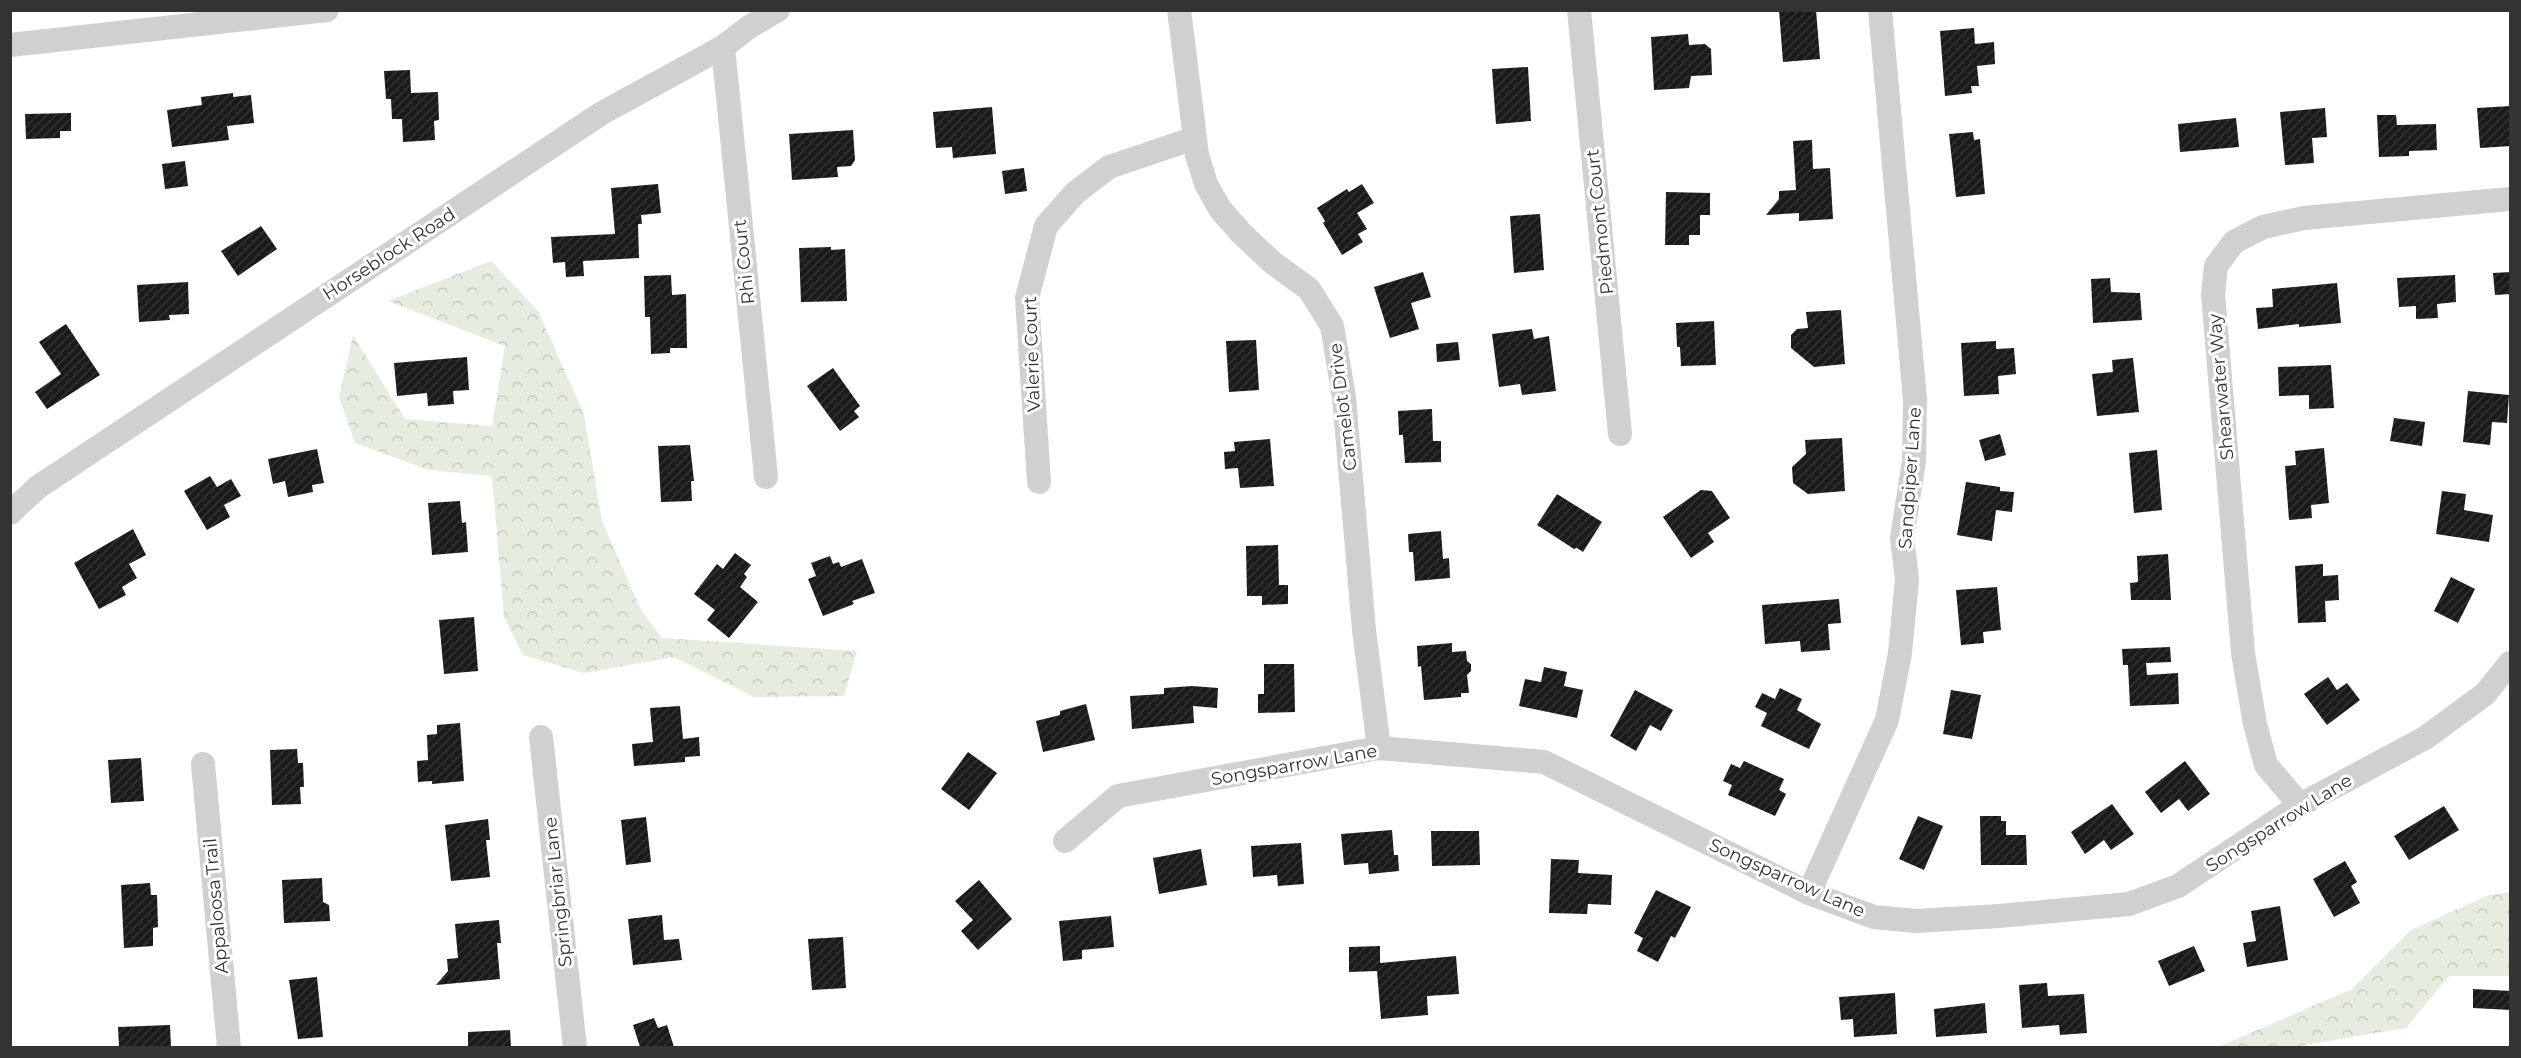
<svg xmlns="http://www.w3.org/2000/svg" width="2521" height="1058" viewBox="0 0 2521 1058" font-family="Montserrat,sans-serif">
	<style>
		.forest { fill: url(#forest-crowns) }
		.building { fill: url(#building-hatch) }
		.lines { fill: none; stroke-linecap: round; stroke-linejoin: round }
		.minor { stroke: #d0d0d0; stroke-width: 24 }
		.labels { text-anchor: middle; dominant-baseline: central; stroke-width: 6; stroke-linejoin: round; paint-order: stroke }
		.street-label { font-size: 18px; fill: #333; stroke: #fff }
	</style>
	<defs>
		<pattern id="forest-crowns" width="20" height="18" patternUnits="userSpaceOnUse" patternTransform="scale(1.5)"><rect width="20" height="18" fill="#e6ecdf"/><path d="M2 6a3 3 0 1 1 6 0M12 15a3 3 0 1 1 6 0" fill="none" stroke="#c6cbc0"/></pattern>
		<pattern id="building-hatch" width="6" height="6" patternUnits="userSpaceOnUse" patternTransform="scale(1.5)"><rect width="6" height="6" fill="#1a1a1a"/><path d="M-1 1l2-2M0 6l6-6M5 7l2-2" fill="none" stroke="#333"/></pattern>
	</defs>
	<rect width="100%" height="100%" fill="#fff"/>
	<g class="forest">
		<polygon points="491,261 538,311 584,414 602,521 641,610 662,638 857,651 844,696 754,697 674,657 584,673 523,655 504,617 492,476 429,470 355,443 339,397 353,335 405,419 492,426 505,346 388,301"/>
		<polygon points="2510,892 2510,976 2449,976 2406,1028 2293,1047 2218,1047 2352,989 2411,930 2489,895"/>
	</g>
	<g class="building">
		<polygon points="1779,10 1816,10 1820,59 1783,62"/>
		<polygon points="1974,28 1975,44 1994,42 1995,64 1977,66 1979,86 1971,86 1972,93 1945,96 1940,31"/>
		<polygon points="1688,34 1689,45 1705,44 1711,49 1712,75 1691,76 1689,88 1654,90 1651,37"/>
		<polygon points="1528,67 1531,121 1496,124 1492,69"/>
		<polygon points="410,70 411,93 438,92 439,120 434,121 435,140 403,142 402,119 392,119 391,99 386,99 384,71"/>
		<polygon points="233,93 233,97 251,95 254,123 227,126 229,140 172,147 167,110 202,105 201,97"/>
		<polygon points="2511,106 2511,146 2480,148 2477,108"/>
		<polygon points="992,107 996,154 953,158 952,147 936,148 933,112"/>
		<polygon points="2325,108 2327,137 2312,138 2314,163 2285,165 2280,112"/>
		<polygon points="71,113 71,131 60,131 60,138 26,139 25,114"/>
		<polygon points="2377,115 2396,115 2397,125 2436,124 2437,150 2409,151 2409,156 2379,157"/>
		<polygon points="2236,118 2239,147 2180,152 2178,124"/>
		<polygon points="853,130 855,160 851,166 837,167 838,177 792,180 789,134"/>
		<polygon points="1973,132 1974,140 1980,139 1985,194 1956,197 1949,134"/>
		<polygon points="1812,140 1813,169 1830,168 1833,219 1799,221 1799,213 1766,215 1779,199 1779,191 1796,190 1793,141"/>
		<polygon points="185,161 188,186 165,189 162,164"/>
		<polygon points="1024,168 1027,191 1005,194 1002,171"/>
		<polygon points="658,184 661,213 641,215 642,224 638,224 639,258 583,261 584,276 566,277 565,262 553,263 551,237 615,234 611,188"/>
		<polygon points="1362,184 1374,203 1357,213 1367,229 1358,234 1363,242 1342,255 1323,223 1325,221 1317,208 1347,189 1349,192"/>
		<polygon points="1666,192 1710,193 1710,215 1700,215 1700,235 1689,235 1689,245 1665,245"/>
		<polygon points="1540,214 1544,270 1514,273 1510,216"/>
		<polygon points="261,226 277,249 238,276 221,251"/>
		<polygon points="831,247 831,250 845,249 847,301 801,302 799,248"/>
		<polygon points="1423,272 1431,297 1411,303 1419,329 1390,338 1374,287"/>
		<polygon points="2511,272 2511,294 2495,295 2493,273"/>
		<polygon points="671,275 672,295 686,294 687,348 670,348 670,353 651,354 650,317 645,317 644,276"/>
		<polygon points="2455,275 2456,302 2437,304 2438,318 2416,319 2416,306 2399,307 2397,278"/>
		<polygon points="2110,278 2111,292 2140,293 2142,320 2093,323 2091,279"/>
		<polygon points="188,282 189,314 169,315 170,320 139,322 137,285"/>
		<polygon points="2337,283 2341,323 2299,327 2299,324 2258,329 2256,308 2273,307 2272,289"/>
		<polygon points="1841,310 1845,364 1814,367 1791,348 1791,335 1797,329 1808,328 1806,312"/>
		<polygon points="1714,321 1716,365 1681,366 1680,347 1677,347 1676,323"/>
		<polygon points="66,324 100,375 47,409 35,392 61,374 39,342"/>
		<polygon points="1532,329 1534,339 1549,336 1556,391 1522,395 1520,384 1499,387 1492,334"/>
		<polygon points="1256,340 1259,390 1229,392 1226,341"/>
		<polygon points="1996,341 1996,349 2014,348 2016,374 1998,376 1999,394 1964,396 1961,343"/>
		<polygon points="1458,342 1460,360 1437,362 1436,344"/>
		<polygon points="467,357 469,390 453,391 454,404 428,406 427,393 397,396 394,363"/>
		<polygon points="2133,358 2139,412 2097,416 2092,374 2113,372 2112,360"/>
		<polygon points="2331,365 2334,408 2309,409 2309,395 2279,396 2278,367"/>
		<polygon points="833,368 860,406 854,411 859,417 840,431 807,386"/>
		<polygon points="2468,391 2509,395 2507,423 2492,422 2490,445 2463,442"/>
		<polygon points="1432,409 1433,441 1441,441 1441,462 1405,463 1403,435 1399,435 1398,411"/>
		<polygon points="2394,418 2425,422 2422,446 2390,441"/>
		<polygon points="2000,434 2006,455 1985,461 1979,440"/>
		<polygon points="1842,438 1845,491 1808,494 1793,483 1792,467 1806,454 1805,440"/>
		<polygon points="1270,439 1274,486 1240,488 1238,468 1225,469 1224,452 1235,451 1234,442"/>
		<polygon points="690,445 694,481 691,481 692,501 661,502 658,446"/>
		<polygon points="2324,448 2329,503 2311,505 2312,518 2289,520 2285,466 2296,465 2295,451"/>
		<polygon points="317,449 324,483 312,485 313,492 288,497 285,481 273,484 268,459"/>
		<polygon points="2157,450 2162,510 2134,513 2129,453"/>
		<polygon points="210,476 217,487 231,479 241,496 224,505 230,517 207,530 184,491"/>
		<polygon points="1966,482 2000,487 2000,491 2014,492 2012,512 1996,510 1992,541 1957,535"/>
		<polygon points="1701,490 1712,491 1730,518 1708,533 1714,542 1691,558 1663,517"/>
		<polygon points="2442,491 2466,494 2464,510 2493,515 2489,542 2436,534"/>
		<polygon points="1557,494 1602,522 1583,552 1577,548 1574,549 1537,525"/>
		<polygon points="460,501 462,523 466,522 468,552 432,555 428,503"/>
		<polygon points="133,529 146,555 129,564 137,578 122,587 126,595 99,609 74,563"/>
		<polygon points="1441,531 1443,559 1449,558 1450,578 1415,581 1413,552 1409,552 1408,534"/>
		<polygon points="1278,545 1279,585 1288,585 1288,604 1262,605 1262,596 1247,596 1246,546"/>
		<polygon points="735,553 751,565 744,574 747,577 740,587 758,602 729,638 707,620 715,610 694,594 717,564 723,569"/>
		<polygon points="2168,554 2171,600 2131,600 2130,583 2138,582 2137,556"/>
		<polygon points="830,556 833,564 839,562 841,567 862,559 875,593 852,601 854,604 823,616 808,579 816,576 811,563"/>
		<polygon points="2323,564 2323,576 2338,575 2339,600 2325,601 2326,622 2298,623 2295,566"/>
		<polygon points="2451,577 2475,589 2458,623 2434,611"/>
		<polygon points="1997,587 2001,630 1983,632 1984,643 1961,645 1956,590"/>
		<polygon points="1839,599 1841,623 1828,624 1830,650 1801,652 1800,641 1765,644 1762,605"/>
		<polygon points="474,617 478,671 444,674 439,620"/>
		<polygon points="1452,643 1452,652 1466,651 1467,661 1471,664 1471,671 1467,675 1469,693 1461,693 1461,697 1424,700 1421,666 1418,667 1417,646"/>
		<polygon points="2170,647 2171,662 2146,663 2147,675 2178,673 2179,704 2130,706 2128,665 2123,665 2122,649"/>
		<polygon points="1264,664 1294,664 1295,712 1258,713 1258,694 1264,694"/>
		<polygon points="1544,667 1567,672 1564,686 1583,690 1577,718 1519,706 1525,679 1541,682"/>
		<polygon points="2328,677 2337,690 2347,683 2360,700 2327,725 2304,694"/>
		<polygon points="1192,686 1218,688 1217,708 1193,706 1194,723 1132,729 1130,696 1164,694 1164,688"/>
		<polygon points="1780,688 1802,699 1797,710 1821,724 1809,749 1761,726 1767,713 1755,707 1762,693 1775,699"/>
		<polygon points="1635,690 1673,710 1661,731 1650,725 1636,751 1610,736"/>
		<polygon points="1951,690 1981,695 1972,739 1943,734"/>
		<polygon points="1086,704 1095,740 1043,752 1036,721 1060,715 1060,711"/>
		<polygon points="680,706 683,739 699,737 700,756 685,757 685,762 634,766 632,744 653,742 650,708"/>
		<polygon points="460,723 464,781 432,784 432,781 418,782 417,761 428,760 427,735 437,734 437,725"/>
		<polygon points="297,749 298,763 303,763 304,787 300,787 301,804 272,805 270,750"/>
		<polygon points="968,752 997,773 969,810 941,789"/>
		<polygon points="141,758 144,801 111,803 108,760"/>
		<polygon points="1744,761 1784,779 1779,790 1786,794 1775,816 1728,795 1732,785 1723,781 1731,764 1740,768"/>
		<polygon points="2185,761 2210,794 2188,811 2179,799 2161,813 2145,792"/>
		<polygon points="2112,804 2134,834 2111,850 2104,840 2085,854 2071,832"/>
		<polygon points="2444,806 2459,830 2409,860 2394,836"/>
		<polygon points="1918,816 1943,826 1924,870 1899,859"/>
		<polygon points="1980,816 2001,816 2001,821 2006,821 2006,835 2026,835 2027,865 1981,865"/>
		<polygon points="646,817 651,862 626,865 621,820"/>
		<polygon points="488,819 490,840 486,840 490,877 451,881 445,825"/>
		<polygon points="1392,830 1394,855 1398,855 1399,871 1369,874 1368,863 1344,865 1341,834"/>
		<polygon points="1431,831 1479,831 1480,865 1432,866"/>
		<polygon points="1301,843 1304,884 1278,886 1277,875 1253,877 1251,846"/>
		<polygon points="1201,849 1207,885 1159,894 1153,858"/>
		<polygon points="1551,859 1579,860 1578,873 1612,875 1611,905 1588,904 1587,914 1549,913"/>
		<polygon points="2345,861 2357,882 2351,886 2360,903 2334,917 2313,879"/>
		<polygon points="322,878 323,902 329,905 330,921 284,923 282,880"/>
		<polygon points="979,880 1012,919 978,950 961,931 973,920 955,901"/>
		<polygon points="150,883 151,895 157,895 158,927 153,928 153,946 124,948 121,885"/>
		<polygon points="1656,890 1691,907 1675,938 1671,936 1658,962 1637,951 1643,938 1634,933"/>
		<polygon points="2280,906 2288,960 2247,967 2243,943 2256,941 2251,911"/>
		<polygon points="662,915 664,940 679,939 682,960 633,965 628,919"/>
		<polygon points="1111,916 1114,947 1082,950 1082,959 1063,961 1059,921"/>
		<polygon points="499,920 501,943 497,943 500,979 436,985 448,971 447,959 458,958 455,924"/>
		<polygon points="843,937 846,988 812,990 808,939"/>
		<polygon points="1380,946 1380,963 1456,956 1459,994 1427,996 1428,1015 1381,1019 1377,971 1349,972 1349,947"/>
		<polygon points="2194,946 2205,971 2169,986 2158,961"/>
		<polygon points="317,977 323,1037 298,1039 289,980"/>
		<polygon points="2047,983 2048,996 2084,994 2087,1033 2060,1035 2059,1025 2022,1028 2019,985"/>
		<polygon points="2473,989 2511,991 2511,1010 2473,1008"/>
		<polygon points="1895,993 1897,1034 1854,1037 1853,1019 1841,1020 1839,997"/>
		<polygon points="1985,1003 1987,1033 1936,1037 1934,1009"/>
		<polygon points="654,1018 658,1028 667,1025 674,1047 640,1047 633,1025"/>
		<polygon points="170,1025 171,1047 119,1047 118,1027"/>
		<polygon points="510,1030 511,1047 468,1047 468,1032"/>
	</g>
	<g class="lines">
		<g class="minor">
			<polyline points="1179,10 1197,155 1206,184 1220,209 1242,234 1273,263 1309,289 1332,326 1344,397 1364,630 1379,748"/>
			<polyline points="1579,10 1620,434"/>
			<polyline points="10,45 327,10"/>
			<polyline points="723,47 766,477"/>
			<polyline points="1039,482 1027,298 1046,226 1075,193 1109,167 1195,138"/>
			<polyline points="10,513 38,487 602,113 723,47 749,27 778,10"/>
			<polyline points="541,737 575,1048"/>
			<polyline points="203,764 229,1048"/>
			<polyline points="2300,805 2266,765 2255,724 2243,653 2213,294 2216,266 2234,242 2263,227 2304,218 2510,199"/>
			<polyline points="1065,841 1118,796 1379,748 1544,762 1809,893 1874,917 1916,921 1999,916 2129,904 2178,886 2300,805 2425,738 2485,694 2510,663"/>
			<polyline points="1809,893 1887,720 1900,653 1907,579 1902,538 1914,461 1915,399 1880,10"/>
		</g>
	</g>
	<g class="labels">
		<g class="street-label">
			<text transform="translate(1600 222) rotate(-96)">Piedmont Court</text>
			<text transform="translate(389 254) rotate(-33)">Horseblock Road</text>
			<text transform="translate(744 262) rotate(-96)">Rhi Court</text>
			<text transform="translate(1032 354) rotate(-92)">Valerie Court</text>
			<text transform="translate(2221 387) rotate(-95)">Shearwater Way</text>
			<text transform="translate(1343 407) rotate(-97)">Camelot Drive</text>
			<text transform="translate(1910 478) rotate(-86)">Sandpiper Lane</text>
			<text transform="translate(1294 765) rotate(-10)">Songsparrow Lane</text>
			<text transform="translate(2279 823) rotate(-32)">Songsparrow Lane</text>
			<text transform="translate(1787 878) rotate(24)">Songsparrow Lane</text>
			<text transform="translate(558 892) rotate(-96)">Springbriar Lane</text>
			<text transform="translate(216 906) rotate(-95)">Appaloosa Trail</text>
		</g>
	</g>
	<rect width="2521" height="1058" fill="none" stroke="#333333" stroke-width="24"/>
</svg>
